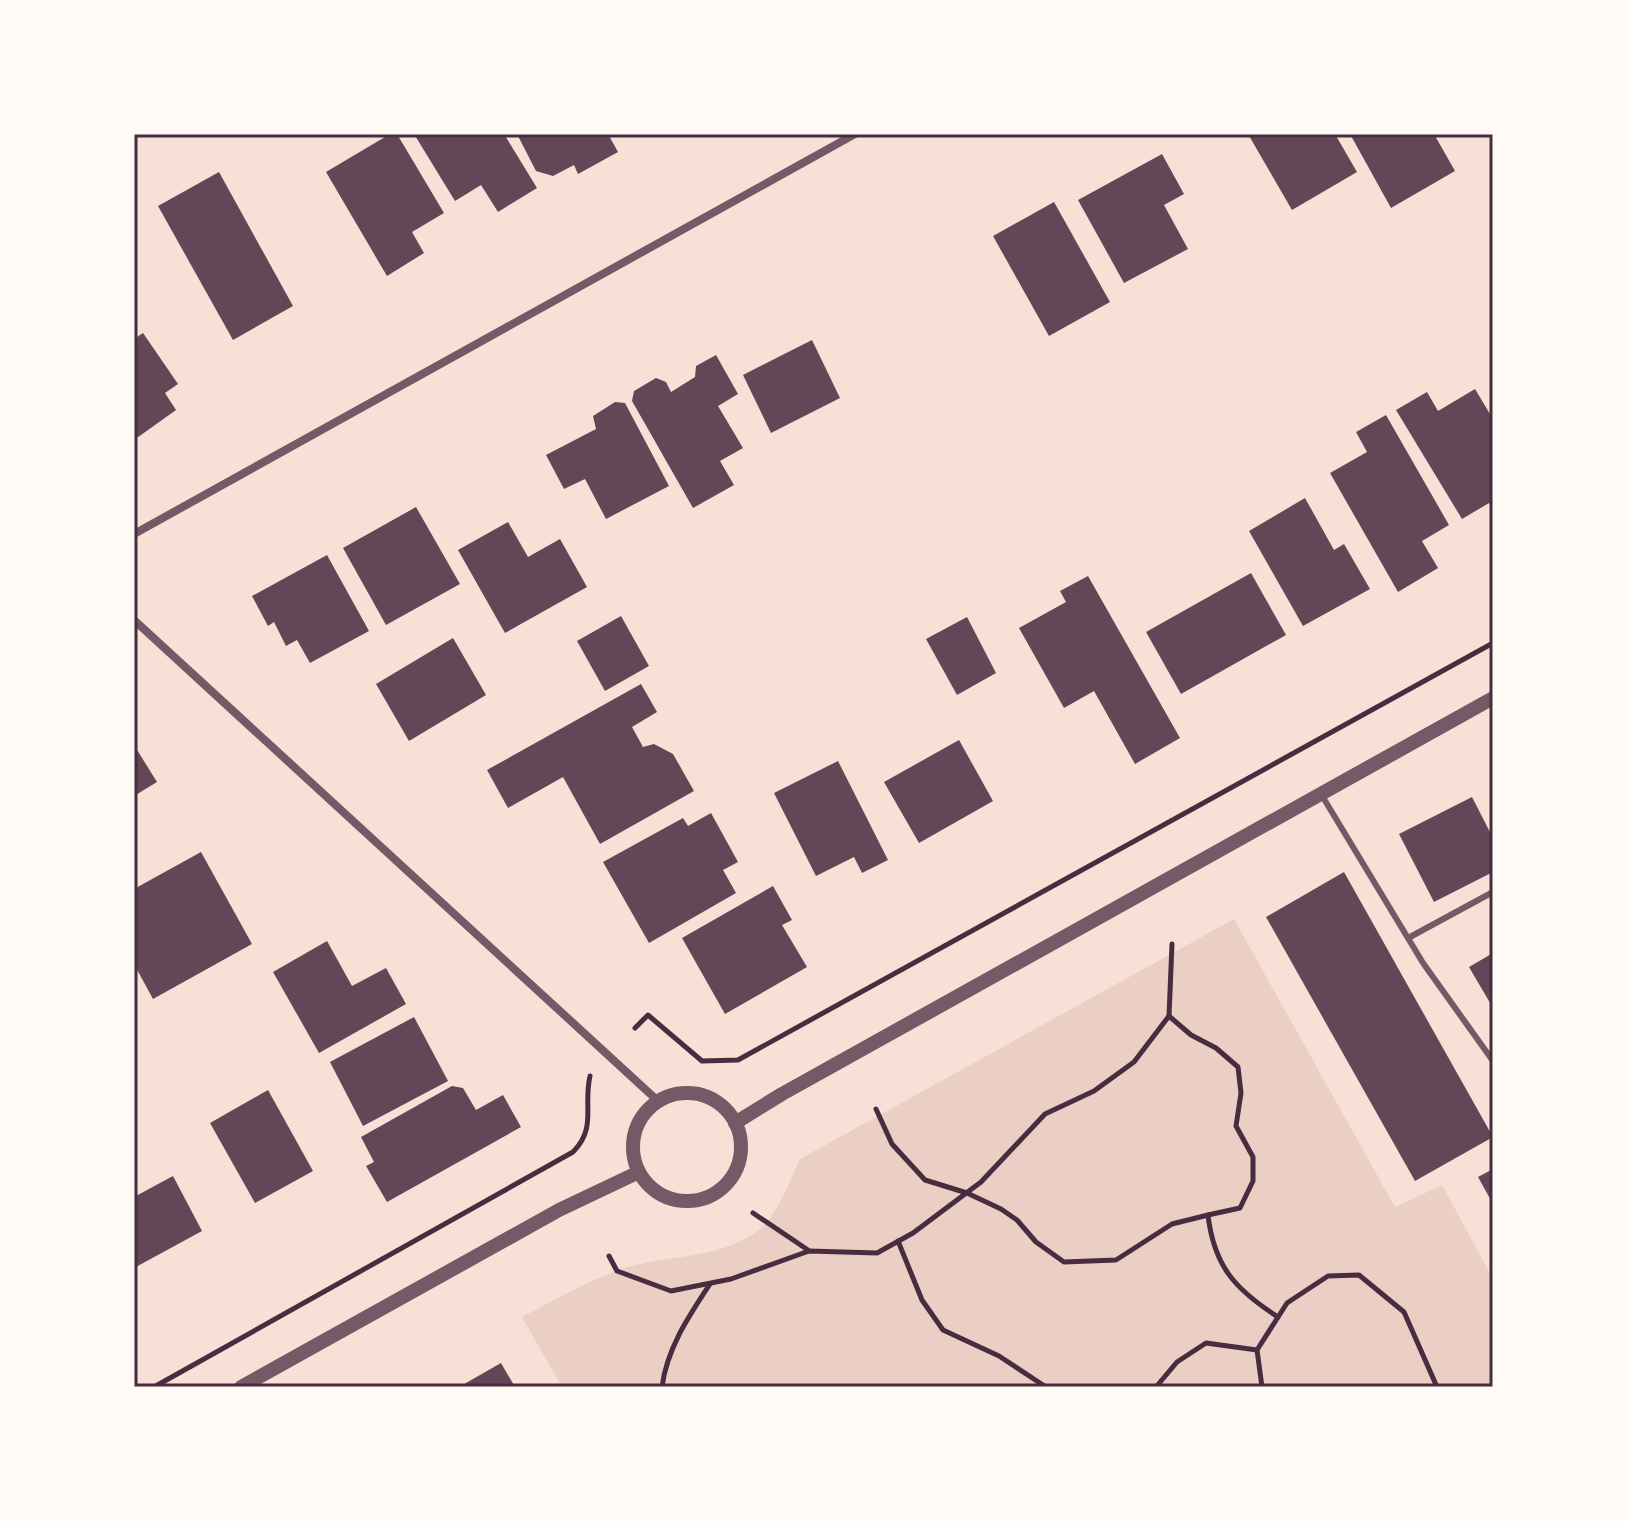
<svg xmlns="http://www.w3.org/2000/svg" width="1627" height="1521" viewBox="0 0 1627 1521" font-family="'DM Sans',sans-serif">
	<style>
		.green { fill: #ebcfc5 }
		.building { fill: #644757 }
		.lines { fill: none; stroke-linecap: round; stroke-linejoin: round }
		.path { stroke: #4a2c40; stroke-width: 5 }
		.service { stroke: #755966; stroke-width: 6 }
		.minor { stroke: #755966; stroke-width: 8 }
		.tertiary { stroke: #755966; stroke-width: 14 }
		.neatline { fill: none; stroke: #4a2c40; stroke-width: 3 }
	</style>
	<rect width="100%" height="100%" fill="#f7e1d7"/>
	<path class="green" d="M1234,919L1395,1207L1442,1185L1493,1279V1387H562L522,1317C553,1301 584,1283 616,1271C663,1253 720,1262 761,1228C779,1212 790,1180 800,1159Z"/>
	<g class="building">
		<polygon points="390,134 397,134 444,213 412,232 424,253 387,276 326,172"/>
		<polygon points="414,134 504,134 537,188 498,212 481,185 455,201"/>
		<polygon points="517,134 608,134 618,152 578,174 574,165 553,176 536,171"/>
		<polygon points="1248,134 1335,134 1357,172 1292,210"/>
		<polygon points="1350,134 1434,134 1455,171 1391,208"/>
		<polygon points="1162,154 1184,194 1164,205 1188,249 1124,283 1078,200"/>
		<polygon points="219,172 293,306 233,340 158,206"/>
		<polygon points="1054,202 1110,302 1049,336 993,236"/>
		<polygon points="143,333 178,384 165,393 176,410 134,440 134,339"/>
		<polygon points="812,340 840,398 771,433 743,375"/>
		<polygon points="716,355 738,394 718,406 743,448 720,461 734,485 693,508 632,401 634,391 656,378 666,382 671,392 695,377 696,366"/>
		<polygon points="1475,389 1493,419 1493,510 1489,503 1462,519 1396,410 1427,392 1438,411"/>
		<polygon points="615,402 625,403 669,486 606,519 585,479 564,489 546,455 596,429 593,416"/>
		<polygon points="1386,415 1449,525 1422,541 1438,568 1398,592 1330,473 1367,452 1356,432"/>
		<polygon points="1305,498 1334,550 1344,544 1370,589 1303,626 1249,531"/>
		<polygon points="416,507 460,584 386,625 343,548"/>
		<polygon points="508,522 528,557 560,539 587,587 505,633 458,550"/>
		<polygon points="327,555 369,631 310,663 297,640 286,646 274,622 268,626 252,596"/>
		<polygon points="1251,573 1286,635 1181,694 1146,632"/>
		<polygon points="1088,576 1180,738 1135,764 1094,691 1064,708 1019,628 1066,602 1060,591"/>
		<polygon points="621,616 649,666 605,691 577,641"/>
		<polygon points="967,617 996,673 957,695 926,639"/>
		<polygon points="453,638 486,695 409,741 376,684"/>
		<polygon points="641,684 657,712 632,727 643,747 654,744 673,754 694,791 600,844 563,777 508,808 487,770"/>
		<polygon points="959,740 993,801 919,843 884,782"/>
		<polygon points="134,745 157,782 134,796"/>
		<polygon points="838,761 888,860 862,873 854,857 816,876 774,793"/>
		<polygon points="1472,797 1493,838 1493,872 1434,902 1399,834"/>
		<polygon points="711,813 738,862 723,870 736,893 649,943 603,862 683,818 688,826"/>
		<polygon points="201,852 252,944 153,999 134,964 134,889"/>
		<polygon points="1344,872 1493,1137 1415,1181 1266,917"/>
		<polygon points="773,886 792,920 782,925 807,967 725,1014 682,938"/>
		<polygon points="327,941 352,986 386,968 406,1004 319,1053 273,972"/>
		<polygon points="1493,953 1493,1008 1469,967"/>
		<polygon points="414,1017 448,1081 363,1126 330,1062"/>
		<polygon points="452,1086 463,1088 476,1110 503,1095 521,1127 387,1202 366,1166 374,1162 361,1137"/>
		<polygon points="268,1090 313,1171 255,1203 210,1123"/>
		<polygon points="1493,1169 1493,1204 1478,1177"/>
		<polygon points="173,1176 202,1231 134,1268 134,1197"/>
		<polygon points="501,1363 515,1387 459,1387"/>
	</g>
	<g class="lines">
		<g class="path">
			<path d="M1172,944L1169,1016L1191,1035L1216,1048L1238,1067L1241,1093L1236,1126L1253,1157V1181L1240,1208L1208,1215C1214,1267 1236,1290 1278,1317"/>
			<polyline points="635,1028 648,1015 702,1061 738,1060 1493,643"/>
			<polyline points="876,1109 892,1144 925,1180 967,1193 1001,1209 1017,1220 1036,1242 1064,1262 1116,1260 1172,1224 1208,1215"/>
			<polyline points="753,1213 808,1250"/>
			<polyline points="898,1241 922,1300 943,1330 999,1356 1046,1387"/>
			<polyline points="609,1256 617,1271 671,1291 731,1279 809,1251 877,1253 913,1233 981,1182 1045,1114 1094,1091 1134,1062 1169,1016"/>
			<path d="M154,1387L573,1152C597,1128 583,1106 590,1076"/>
			<path d="M662,1387C667,1348 689,1316 710,1284"/>
			<polyline points="1156,1387 1177,1362 1206,1343 1257,1350"/>
			<polyline points="1262,1387 1257,1350 1287,1303 1328,1276 1359,1275 1404,1312 1437,1387"/>
		</g>
		<g class="service">
			<polyline points="1321,794 1423,963 1493,1061"/>
			<polyline points="1410,937 1493,892"/>
		</g>
		<g class="minor">
			<polyline points="134,534 855,134"/>
			<polyline points="134,620 658,1101"/>
		</g>
		<g class="tertiary">
			<circle cx="687" cy="1147" r="54"/>
			<polyline points="735,1123 782,1094 1493,698"/>
			<polyline points="241,1387 559,1210 639,1172"/>
		</g>
	</g>
	<rect width="1627" height="1521" fill="none" stroke="#fffaf5" stroke-width="272"/>
	<rect x="136" y="136" width="1355" height="1249" class="neatline"/>
</svg>
